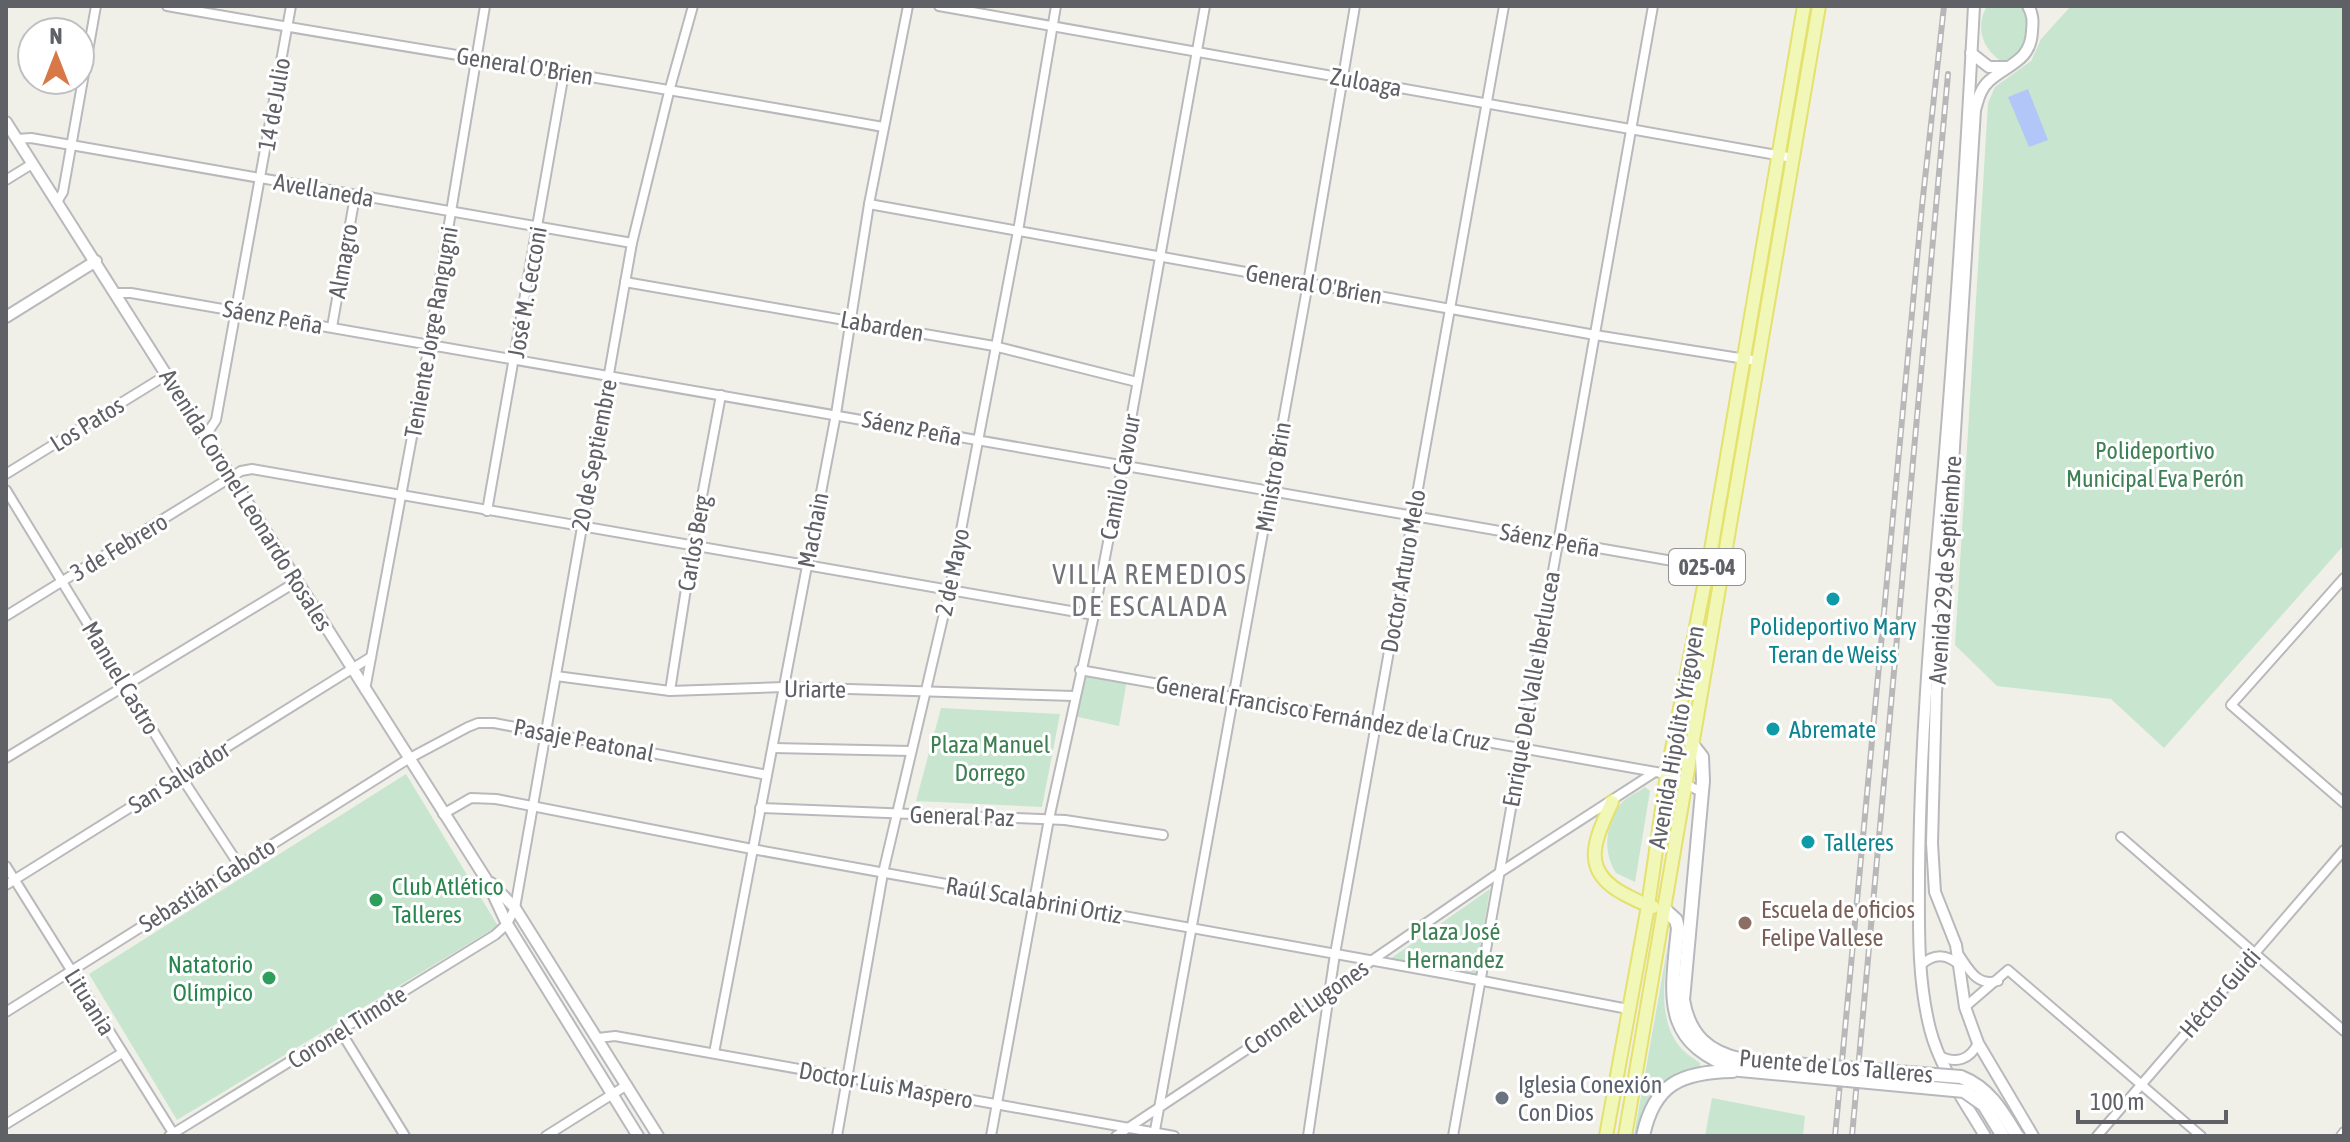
<svg xmlns="http://www.w3.org/2000/svg" width="2350" height="1142" viewBox="0 0 2350 1142" font-family="'Asap Condensed',sans-serif">
	<style>
		.green { fill: #c8e5d0 }
		.water { fill: #b2c7f7 }
		.lines { fill: none; stroke-linecap: round; stroke-linejoin: round }
		.minor-casing { stroke: #b9b9bd; stroke-width: 12 }
		.tertiary-casing { stroke: #b9b9bd; stroke-width: 14 }
		.secondary-casing { stroke: #b7b8be; stroke-width: 16 }
		.primary-casing { stroke: #e4e16e; stroke-width: 16 }
		.minor { stroke: #fff; stroke-width: 8 }
		.tertiary { stroke: #fff; stroke-width: 10 }
		.secondary { stroke: #fff; stroke-width: 12 }
		.primary { stroke: #f1f7b7; stroke-width: 12 }
		.rail-casing { stroke: #b8b8b9; stroke-width: 6 }
		.rail { stroke: #fff; stroke-width: 3; stroke-dasharray: 9; stroke-linecap: butt }
		.secondary-bridge-casing { stroke: #b7b8be; stroke-width: 16; stroke-linecap: butt }
		.secondary-bridge { stroke: #fff; stroke-width: 12 }
		.culture-dot { fill: #0f9aa8; stroke: #fff; stroke-width: 3 }
		.leisure-dot { fill: #2e9e5b; stroke: #fff; stroke-width: 3 }
		.education-dot { fill: #8d6e63; stroke: #fff; stroke-width: 3 }
		.worship-dot { fill: #6b7280; stroke: #fff; stroke-width: 3 }
		.labels { text-anchor: middle; dominant-baseline: central; stroke-width: 6; stroke-linejoin: round; paint-order: stroke }
		.shield { fill: #fff; stroke: #909095; stroke-width: 2 }
		.shield-label { font-size: 22px; font-weight: bold; fill: #606167 }
		.street-label { font-size: 24px; fill: #606167; stroke: #fff }
		.park-label { font-size: 24px; fill: #3e8053; stroke: #fff }
		.culture-label { font-size: 24px; fill: #0d838f; stroke: #fff; text-anchor: start }
		.leisure-label { font-size: 24px; fill: #27864d; stroke: #fff; text-anchor: start }
		.education-label { font-size: 24px; fill: #785e54; stroke: #fff; text-anchor: start }
		.worship-label { font-size: 24px; fill: #5b616d; stroke: #fff; text-anchor: start }
		.quarter-label { font-size: 28px; letter-spacing: 2px; fill: #717379; stroke: #fff }
	</style>
	<rect width="100%" height="100%" fill="#f0f0e9"/>
	<g class="green">
		<path d="M1987,6H2023L2028,26L2024,49L2014,58L2001,61C1982,48 1975,27 1987,6Z"/>
		<polygon points="2071,6 2344,6 2344,545 2164,748 2111,699 1997,686 1955,645 1988,103 1995,87 2031,61 2041,39"/>
		<polygon points="1084,674 1127,680 1119,726 1074,716"/>
		<polygon points="941,708 1060,714 1042,807 916,801"/>
		<polygon points="406,774 498,926 177,1120 89,974"/>
		<path d="M1645,787L1650,791L1635,882L1616,873C1603,852 1605,827 1619,806C1624,798 1637,793 1645,787Z"/>
		<polygon points="1490,889 1476,974 1390,959"/>
		<path d="M1670,933C1666,968 1655,1017 1680,1047C1685,1053 1693,1058 1700,1063V1067L1657,1089L1644,1109L1634,1136Z"/>
		<polygon points="1712,1098 1805,1116 1803,1136 1705,1136"/>
	</g>
	<polygon class="water" points="2028,89 2048,140 2029,147 2008,97"/>
	<g class="lines">
		<defs>
			<g id="minor">
				<path d="M167,6C405,48 645,84 883,127"/>
				<polyline points="939,6 1793,158"/>
				<polyline points="17,139 31,138 632,243"/>
				<polyline points="6,180 32,164"/>
				<polyline points="57,202 63,192 96,6"/>
				<polyline points="869,204 1595,335 1758,361"/>
				<polyline points="625,282 994,346 1137,382"/>
				<polyline points="116,293 131,293 1707,567"/>
				<polyline points="332,327 355,196"/>
				<polyline points="206,435 216,420 291,6"/>
				<polyline points="6,474 168,374"/>
				<polyline points="6,490 180,775 239,865"/>
				<polyline points="487,511 564,73"/>
				<polyline points="2344,578 2231,705 2344,803"/>
				<polyline points="6,616 241,471 252,469 1094,615"/>
				<polyline points="1080,670 1667,774 1703,793"/>
				<polyline points="556,676 670,691 784,687 1074,696"/>
				<polyline points="365,690 429,345 485,6"/>
				<polyline points="670,691 693,544 721,395"/>
				<polyline points="773,748 911,751"/>
				<polyline points="6,758 296,582"/>
				<polyline points="760,808 1065,820 1163,835"/>
				<polyline points="443,814 471,798 496,799 752,849 1447,974 1628,1009"/>
				<polyline points="2121,837 2344,1031"/>
				<polyline points="6,866 175,1136"/>
				<polyline points="6,885 371,657"/>
				<path d="M1959,955C1970,971 1977,986 1998,981"/>
				<path d="M1920,966C1933,953 1947,953 1960,966"/>
				<polyline points="1965,1007 2008,970 2201,1136"/>
				<polyline points="6,1012 408,759 468,727 478,723 494,723 767,775"/>
				<polyline points="341,1032 405,1136"/>
				<polyline points="598,1038 615,1036 1174,1136"/>
				<polyline points="714,1053 836,414 869,204 908,6"/>
				<path d="M1940,1056C1956,1064 1970,1060 1978,1043"/>
				<polyline points="6,1124 122,1053"/>
				<polyline points="169,1136 495,935 507,924 515,908 632,243 670,88 693,6"/>
				<polyline points="546,1136 627,1085"/>
				<polyline points="837,1136 883,873 950,588 1018,231 1056,6"/>
				<polyline points="991,1136 1049,819 1094,615 1123,464 1205,6"/>
				<polyline points="1116,1136 1329,995 1371,961 1499,873 1655,772"/>
				<polyline points="1154,1136 1308,283 1355,6"/>
				<polyline points="1308,1136 1335,954 1504,6"/>
				<polyline points="1453,1136 1653,6"/>
				<polyline points="2097,1136 2344,850"/>
				<polyline points="2341,1136 2344,1132"/>
			</g>
			<g id="tertiary">
				<path d="M1974,6C1965,179 1954,352 1939,524C1929,640 1920,756 1919,873C1919,926 1917,977 1930,1029C1940,1068 1965,1102 1985,1136"/>
				<path d="M2028,6C2033,14 2033,21 2032,31C2031,61 2008,64 1989,81C1980,89 1978,100 1975,110L1945,592L1936,692L1932,843L1935,892L1956,945L1965,1007L1978,1043L2033,1136"/>
				<polyline points="1971,53 1989,67 2008,67"/>
				<polyline points="6,122 486,879 507,924 638,1136"/>
				<polyline points="6,317 96,261"/>
				<polyline points="491,883 515,908 658,1136"/>
			</g>
			<g id="secondary">
				<path d="M1691,743L1702,757L1703,781L1683,1000C1689,1035 1708,1053 1743,1060"/>
				<path d="M1664,909L1676,920L1678,928C1671,998 1660,1043 1740,1070"/>
				<path d="M1643,1136C1654,1083 1682,1072 1733,1071"/>
			</g>
			<g id="primary">
				<path d="M1612,802C1595,840 1579,870 1624,894C1634,899 1643,904 1653,907"/>
				<polyline points="1606,1136 1648,906 1667,774 1710,556 1804,6"/>
				<polyline points="1625,1136 1819,6"/>
			</g>
		</defs>
		<use href="#minor" class="minor-casing"/>
		<use href="#tertiary" class="tertiary-casing"/>
		<use href="#secondary" class="secondary-casing"/>
		<use href="#primary" class="primary-casing"/>
		<use href="#minor" class="minor"/>
		<use href="#tertiary" class="tertiary"/>
		<use href="#secondary" class="secondary"/>
		<use href="#primary" class="primary"/>
		<defs>
			<g id="rail">
				<polyline points="1835,1136 1922,206 1944,6"/>
				<polyline points="1852,1136 1948,74"/>
			</g>
		</defs>
		<use href="#rail" class="rail-casing"/>
		<use href="#rail" class="rail"/>
		<defs>
			<g id="secondary-bridge">
				<path d="M1743,1060L1961,1077C1989,1088 2002,1111 2017,1136"/>
				<polyline points="1740,1070 1964,1091 1984,1105 2003,1136"/>
			</g>
		</defs>
		<use href="#secondary-bridge" class="secondary-bridge-casing"/>
		<use href="#secondary-bridge" class="secondary-bridge"/>
	</g>
	<g class="culture-dot">
		<circle cx="1833" cy="599" r="8"/>
		<circle cx="1773" cy="729" r="8"/>
		<circle cx="1808" cy="842" r="8"/>
	</g>
	<g class="leisure-dot">
		<circle cx="376" cy="900" r="8"/>
		<circle cx="269" cy="978" r="8"/>
	</g>
	<circle class="education-dot" cx="1745" cy="923" r="8"/>
	<circle class="worship-dot" cx="1502" cy="1098" r="8"/>
	<g class="labels">
		<rect class="shield" x="1669" y="549" width="76" height="36" rx="6"/>
		<g class="shield-label">
			<text x="1707" y="567">025-04</text>
		</g>
		<g class="street-label">
			<text transform="translate(525 66) rotate(9)">General O'Brien</text>
			<text transform="translate(1366 82) rotate(10)">Zuloaga</text>
			<text transform="translate(274 104) rotate(-80)">14 de Julio</text>
			<text transform="translate(324 190) rotate(10)">Avellaneda</text>
			<text transform="translate(343 261) rotate(-80)">Almagro</text>
			<text transform="translate(1314 284) rotate(10)">General O'Brien</text>
			<text transform="translate(527 292) rotate(-80)">José M. Cecconi</text>
			<text transform="translate(273 317) rotate(10)">Sáenz Peña</text>
			<text transform="translate(882 326) rotate(10)">Labarden</text>
			<text transform="translate(431 332) rotate(-80)">Teniente Jorge Rangugni</text>
			<text transform="translate(87 424) rotate(-32)">Los Patos</text>
			<text transform="translate(912 428) rotate(11)">Sáenz Peña</text>
			<text transform="translate(594 455) rotate(-79)">20 de Septiembre</text>
			<text transform="translate(1120 477) rotate(-79)">Camilo Cavour</text>
			<text transform="translate(1273 477) rotate(-80)">Ministro Brin</text>
			<text transform="translate(246 500) rotate(58)">Avenida Coronel Leonardo Rosales</text>
			<text transform="translate(813 530) rotate(-79)">Machain</text>
			<text transform="translate(1550 540) rotate(10)">Sáenz Peña</text>
			<text transform="translate(694 543) rotate(-80)">Carlos Berg</text>
			<text transform="translate(119 547) rotate(-31)">3 de Febrero</text>
			<text transform="translate(1945 570) rotate(-86)">Avenida 29 de Septiembre</text>
			<text transform="translate(1403 571) rotate(-80)">Doctor Arturo Melo</text>
			<text transform="translate(952 572) rotate(-78)">2 de Mayo</text>
			<text transform="translate(121 678) rotate(59)">Manuel Castro</text>
			<text transform="translate(815 689) rotate(1)">Uriarte</text>
			<text transform="translate(1531 689) rotate(-80)">Enrique Del Valle Iberlucea</text>
			<text transform="translate(1323 713) rotate(10)">General Francisco Fernández de la Cruz</text>
			<text transform="translate(1676 737) rotate(-80)">Avenida Hipólito Yrigoyen</text>
			<text transform="translate(584 740) rotate(11)">Pasaje Peatonal</text>
			<text transform="translate(179 777) rotate(-32)">San Salvador</text>
			<text transform="translate(962 816) rotate(2)">General Paz</text>
			<text transform="translate(207 885) rotate(-32)">Sebastián Gaboto</text>
			<text transform="translate(1034 900) rotate(10)">Raúl Scalabrini Ortiz</text>
			<text transform="translate(2220 993) rotate(-49)">Héctor Guidi</text>
			<text transform="translate(90 1002) rotate(58)">Lituania</text>
			<text transform="translate(1306 1007) rotate(-35)">Coronel Lugones</text>
			<text transform="translate(347 1027) rotate(-32)">Coronel Timote</text>
			<text transform="translate(1836 1066) rotate(5)">Puente de Los Talleres</text>
			<text transform="translate(886 1085) rotate(10)">Doctor Luis Maspero</text>
		</g>
		<g class="park-label">
			<text x="2155" y="450">Polideportivo<tspan x="2155" dy="28">Municipal Eva Perón</tspan></text>
			<text x="990" y="744">Plaza Manuel<tspan x="990" dy="28">Dorrego</tspan></text>
			<text x="1455" y="931">Plaza José<tspan x="1455" dy="28">Hernandez</tspan></text>
		</g>
		<g class="culture-label">
			<text x="1833" y="626" text-anchor="middle">Polideportivo Mary<tspan x="1833" dy="28">Teran de Weiss</tspan></text>
			<text x="1789" y="729">Abremate</text>
			<text x="1824" y="842">Talleres</text>
		</g>
		<g class="leisure-label">
			<text x="392" y="886">Club Atlético<tspan x="392" dy="28">Talleres</tspan></text>
			<text x="253" y="964" text-anchor="end">Natatorio<tspan x="253" dy="28">Olímpico</tspan></text>
		</g>
		<g class="education-label">
			<text x="1761" y="909">Escuela de oficios<tspan x="1761" dy="28">Felipe Vallese</tspan></text>
		</g>
		<g class="worship-label">
			<text x="1518" y="1084">Iglesia Conexión<tspan x="1518" dy="28">Con Dios</tspan></text>
		</g>
		<g class="quarter-label">
			<text x="1150" y="574">VILLA REMEDIOS<tspan x="1150" dy="32">DE ESCALADA</tspan></text>
		</g>
	</g>
	<rect width="2350" height="1142" fill="none" stroke="#606167" stroke-width="16"/>
	<g transform="translate(56 56)"><circle r="38" fill="#ffffff" stroke="#bfc0c2" stroke-width="2"/>
	<path d="M0-6L14 30L0 20L-14 30Z" fill="#d87847"/>
	<text y="-12" font-size="22" font-weight="bold" text-anchor="middle" fill="#606167">N</text>
	</g>
	<path d="M2078 1110v12h148v-12" fill="none" stroke="#606167" stroke-width="4"/>
	<text x="2090" y="1110" font-size="24" fill="#606167" stroke="#ffffff" stroke-width="6" paint-order="stroke">100 m</text>
</svg>
